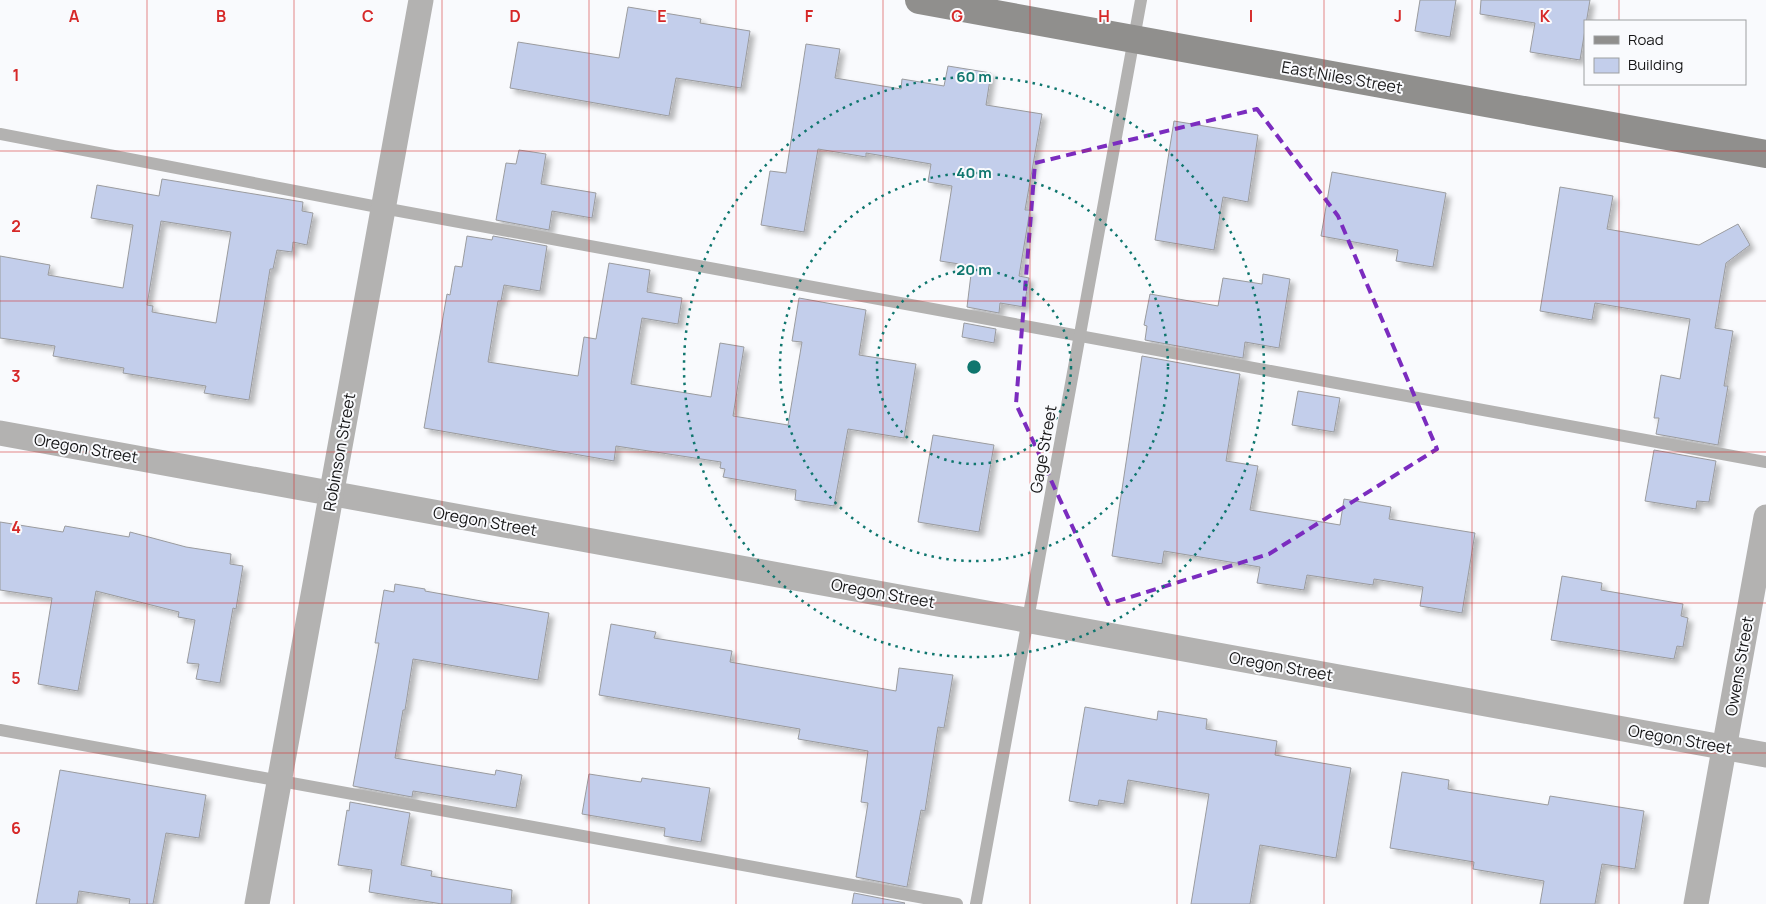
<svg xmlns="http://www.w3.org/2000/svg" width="1766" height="904" viewBox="0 0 1766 904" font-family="Manrope,sans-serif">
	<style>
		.building { fill: #c3ceeb; stroke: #9a9b9e; fill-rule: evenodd; filter: url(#shadow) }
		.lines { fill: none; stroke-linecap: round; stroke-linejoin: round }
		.lane { stroke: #b3b2b1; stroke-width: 12 }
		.street { stroke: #b3b2b1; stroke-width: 25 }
		.secondary { stroke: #908f8d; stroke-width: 28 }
		.marked { fill: none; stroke: #7b2cbf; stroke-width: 4; stroke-dasharray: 10 6; stroke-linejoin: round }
		.grid { fill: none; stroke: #d62828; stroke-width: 1; stroke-opacity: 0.55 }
		.ring { fill: none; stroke: #0f766e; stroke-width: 2.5; stroke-dasharray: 2.5 5 }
		.labels { text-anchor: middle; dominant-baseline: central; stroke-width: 4; stroke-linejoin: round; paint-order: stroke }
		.street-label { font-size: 16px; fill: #161617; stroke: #f9fafd }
		.grid-label { font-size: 16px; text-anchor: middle; font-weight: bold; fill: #d62828; stroke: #f9fafd; stroke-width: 4; stroke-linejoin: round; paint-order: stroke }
		.centre { fill: #0f766e; stroke: #f9fafd; stroke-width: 2.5 }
		.ring-label { font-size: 15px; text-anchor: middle; font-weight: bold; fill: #0f766e; stroke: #f9fafd; stroke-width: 4; stroke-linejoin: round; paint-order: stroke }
	</style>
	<defs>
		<filter id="shadow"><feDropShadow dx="4.5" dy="4.5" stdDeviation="2.5" flood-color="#0004"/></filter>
	</defs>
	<rect width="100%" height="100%" fill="#f9fafd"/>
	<g class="building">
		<polygon points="1420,0 1456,0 1450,37 1415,31"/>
		<polygon points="1481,0 1590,0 1580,60 1530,52 1535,23 1480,14"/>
		<polygon points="628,7 701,19 700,23 750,31 741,88 676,78 669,116 510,88 518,42 619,58"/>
		<polygon points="806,44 840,49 835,78 901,89 902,79 944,86 948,66 991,73 986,105 1042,114 1025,210 1030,210 1019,276 1029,278 1024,307 1000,303 999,313 967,307 972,266 940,261 952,186 928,182 931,164 866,153 866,157 818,149 804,232 761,225 770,171 786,173"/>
		<polygon points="1174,121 1258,135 1248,202 1223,197 1214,250 1155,240"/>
		<polygon points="519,150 546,154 541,184 596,193 592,218 552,211 549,230 496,220 506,163 516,164"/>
		<polygon points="1332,172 1446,193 1433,267 1396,261 1398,250 1321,236"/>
		<path d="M162,179L303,202L302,211L313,213L307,245L293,242L292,252L277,250L273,269H270L249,400L204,393L206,386L123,373L124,368L53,356L55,346L0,338V256L50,265L48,275L123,288L133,225L91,218L97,185L159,196ZM161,221L231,232L216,323L152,312L153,306L147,305Z"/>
		<polygon points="1560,187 1613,196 1607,229 1699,245 1738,224 1750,245 1726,263 1715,328 1733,331 1724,386 1728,386 1718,445 1656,434 1659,418 1654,418 1661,375 1680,379 1690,319 1595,303 1592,320 1540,311"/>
		<polygon points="467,236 492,240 493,236 547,246 540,291 504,285 501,301 498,301 488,362 578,376 584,337 596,339 609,263 650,270 647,292 682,298 678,324 642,318 631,384 711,397 720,343 744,347 733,416 788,425 802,342 792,341 799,298 866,310 859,355 916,364 904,438 848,429 834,506 795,500 796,490 723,477 725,469 720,468 721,462 616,446 614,461 424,428 447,294 450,295 455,266 462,267"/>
		<polygon points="1263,274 1290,279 1279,348 1245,342 1243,358 1145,340 1147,326 1144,325 1150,294 1218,306 1223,278 1262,284"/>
		<polygon points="964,323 996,329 994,343 962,337"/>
		<polygon points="1142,356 1240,374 1226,461 1258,466 1250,510 1340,525 1344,499 1391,507 1389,519 1475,533 1462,613 1420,606 1423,587 1374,579 1373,585 1307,575 1304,590 1257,583 1260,567 1164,551 1162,564 1112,556"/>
		<polygon points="1298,391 1340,398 1334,432 1292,425"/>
		<polygon points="933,435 994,445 979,532 918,522"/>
		<polygon points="1654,450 1716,461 1709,502 1697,501 1696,509 1645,501"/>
		<polygon points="0,522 63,532 65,526 129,537 130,532 186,547 231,554 230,564 243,566 236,609 233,608 220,683 196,679 199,664 187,663 195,620 178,617 179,612 96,591 78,691 38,684 52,598 0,590"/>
		<polygon points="1562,576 1602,583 1601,590 1683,604 1681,616 1688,618 1683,647 1677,646 1674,659 1551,640"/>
		<polygon points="395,584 425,589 425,591 549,613 538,680 413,659 405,710 403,710 395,758 495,775 496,770 522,775 516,808 413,791 412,797 353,786 379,643 375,643 384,590 394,592"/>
		<polygon points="611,624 656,632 654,638 732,651 730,662 896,691 899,668 953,675 944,728 938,727 925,811 921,810 907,887 856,877 868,803 861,802 868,751 798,739 800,729 599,695"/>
		<polygon points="1085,707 1157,720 1158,711 1207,719 1206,729 1277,741 1275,755 1351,768 1336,858 1260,845 1250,904 1191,904 1209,794 1128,780 1124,804 1099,800 1098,806 1069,801"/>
		<polygon points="60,770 206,795 199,838 166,833 153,904 129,904 130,899 79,891 77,904 36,904"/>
		<polygon points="1402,772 1449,780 1448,789 1548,805 1550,796 1644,811 1635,869 1602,864 1595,904 1540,904 1544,881 1473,869 1474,862 1390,848"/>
		<polygon points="589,774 641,782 642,778 710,788 701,842 664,836 665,828 582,814"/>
		<polygon points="350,802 410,813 401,865 432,871 431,876 512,890 511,904 442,904 369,892 372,870 338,865 347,810 349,811"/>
		<polygon points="854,893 905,903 904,904 852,904"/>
	</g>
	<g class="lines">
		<g class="lane">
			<polyline points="0,134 383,208 1766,462"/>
			<polyline points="0,730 957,904"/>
			<polyline points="976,904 1141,0"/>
		</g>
		<g class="street">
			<polyline points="0,433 1766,755"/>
			<polyline points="257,904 421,0"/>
			<polyline points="1696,904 1766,517"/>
		</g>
		<polyline class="secondary" points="919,0 1766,154"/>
	</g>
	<path class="marked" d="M1257,109L1338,216L1437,449L1269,554L1108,604L1016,404L1035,163Z"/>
	<path class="grid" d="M147,0V904M294,0V904M442,0V904M589,0V904M736,0V904M883,0V904M1030,0V904M1177,0V904M1324,0V904M1472,0V904M1619,0V21M1619,84V904M0,151H1766M0,301H1766M0,452H1766M0,603H1766M0,753H1766"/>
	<g class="ring">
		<circle cx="974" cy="367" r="97"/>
		<circle cx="974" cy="367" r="194"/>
		<circle cx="974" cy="367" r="290"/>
	</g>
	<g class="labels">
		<g class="street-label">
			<text transform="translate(1342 77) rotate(10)">East Niles Street</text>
			<text transform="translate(86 448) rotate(10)">Oregon Street</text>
			<text transform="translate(1043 449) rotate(-80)">Gage Street</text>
			<text transform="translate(339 452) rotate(-80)">Robinson Street</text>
			<text transform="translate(485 521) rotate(10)">Oregon Street</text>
			<text transform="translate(883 593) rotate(10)">Oregon Street</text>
			<text transform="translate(1281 666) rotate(10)">Oregon Street</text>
			<text transform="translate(1739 666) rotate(-80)">Owens Street</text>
			<text transform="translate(1680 739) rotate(10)">Oregon Street</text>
		</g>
	</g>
	<g class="grid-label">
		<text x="74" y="22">A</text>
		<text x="221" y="22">B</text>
		<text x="368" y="22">C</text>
		<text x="515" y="22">D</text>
		<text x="662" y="22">E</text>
		<text x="809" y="22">F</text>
		<text x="957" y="22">G</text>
		<text x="1104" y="22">H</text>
		<text x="1251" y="22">I</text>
		<text x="1398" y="22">J</text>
		<text x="1545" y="22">K</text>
		<text x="16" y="81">1</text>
		<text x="16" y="232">2</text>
		<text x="16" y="382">3</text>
		<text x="16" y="533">4</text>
		<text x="16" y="684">5</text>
		<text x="16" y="834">6</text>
	</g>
	<circle cx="974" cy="367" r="8" class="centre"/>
	<g class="ring-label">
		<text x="974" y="82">60 m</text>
		<text x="974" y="178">40 m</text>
		<text x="974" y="275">20 m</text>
	</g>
	<rect x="1584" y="20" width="162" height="65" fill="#f9fafd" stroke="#9e9fa1"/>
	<rect x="1594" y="36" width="25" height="8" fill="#908f8d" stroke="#9e9fa1"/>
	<text x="1628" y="45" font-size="15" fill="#161617">Road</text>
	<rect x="1594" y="58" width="25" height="15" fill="#c3ceeb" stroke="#9e9fa1"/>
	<text x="1628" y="70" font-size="15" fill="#161617">Building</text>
</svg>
